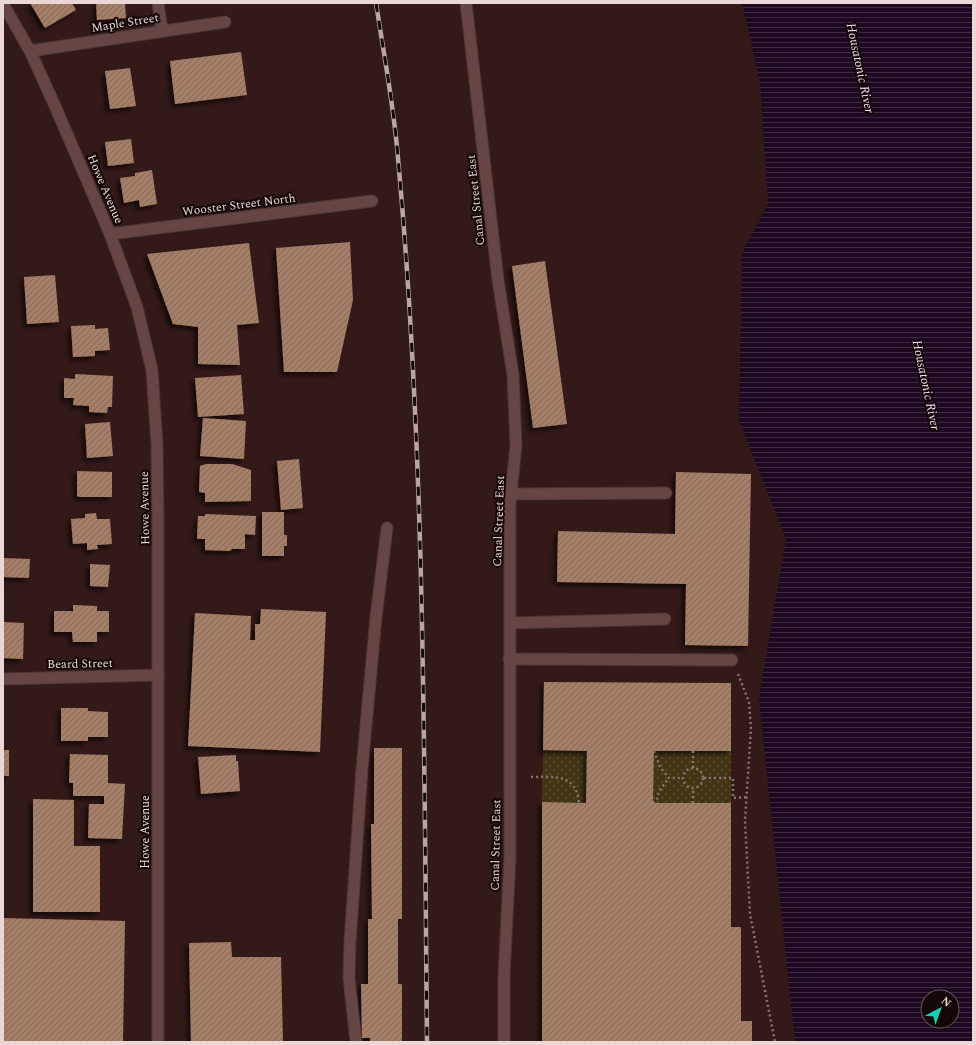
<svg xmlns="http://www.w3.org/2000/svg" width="976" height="1045" viewBox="0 0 976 1045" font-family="Spectral,serif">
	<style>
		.park { fill: url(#park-dots) }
		.water { fill: url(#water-rules); fill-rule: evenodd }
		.building { fill: url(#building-hatch); filter: url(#shadow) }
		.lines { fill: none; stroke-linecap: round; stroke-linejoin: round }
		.service-casing { stroke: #4c3736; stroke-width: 13 }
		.minor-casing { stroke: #4c3736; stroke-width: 13 }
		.secondary-casing { stroke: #4c3736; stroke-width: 13 }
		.path { stroke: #8b7573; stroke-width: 2.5; stroke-dasharray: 2 3; stroke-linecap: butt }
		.service { stroke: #654644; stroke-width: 11 }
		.minor { stroke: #654644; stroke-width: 11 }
		.secondary { stroke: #654644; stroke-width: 11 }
		.rail-casing { stroke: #b9a5a3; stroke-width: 4.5 }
		.rail { stroke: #130807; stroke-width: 3; stroke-dasharray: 9; stroke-linecap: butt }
		.labels { text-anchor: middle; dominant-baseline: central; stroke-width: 4; stroke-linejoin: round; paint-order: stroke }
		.street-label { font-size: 12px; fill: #ebd8d6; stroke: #130807 }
		.water-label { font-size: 13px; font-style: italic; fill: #f3d8f9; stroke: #130807 }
	</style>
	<defs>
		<pattern id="park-dots" width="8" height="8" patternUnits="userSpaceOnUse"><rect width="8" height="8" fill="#433414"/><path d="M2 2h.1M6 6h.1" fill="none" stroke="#5e5135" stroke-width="1.8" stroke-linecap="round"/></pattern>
		<pattern id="water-rules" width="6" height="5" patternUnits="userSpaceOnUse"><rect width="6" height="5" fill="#1d0721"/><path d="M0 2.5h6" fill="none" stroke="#3e2a40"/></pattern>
		<pattern id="building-hatch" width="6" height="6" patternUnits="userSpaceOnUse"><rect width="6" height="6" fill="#a47e66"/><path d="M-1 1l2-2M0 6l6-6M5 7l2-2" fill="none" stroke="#836959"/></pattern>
		<filter id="shadow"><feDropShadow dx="-3.5" dy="3.5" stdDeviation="2" flood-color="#0009"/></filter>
	</defs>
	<rect width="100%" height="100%" fill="#331918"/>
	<g class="park">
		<polygon points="543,750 587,751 586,803 542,802"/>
		<polygon points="654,751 731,751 731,803 653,803"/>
	</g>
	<path class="water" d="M742,3H973V1042H795L759,699L786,539L739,420L742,253L768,204L760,82ZM928,997H952V1021H928Z"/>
	<g class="building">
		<polygon points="30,3 72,3 76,10 45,28"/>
		<polygon points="96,3 125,3 126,18 97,20"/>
		<polygon points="241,52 247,95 175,104 170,61"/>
		<polygon points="130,68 136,106 110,109 105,71"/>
		<polygon points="131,139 134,163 108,166 105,142"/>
		<polygon points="152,170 157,204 140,207 139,200 124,203 120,178 135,176 135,173"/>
		<polygon points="350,242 353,300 337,372 284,372 276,248"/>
		<polygon points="249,243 259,323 237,325 240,365 198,364 198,327 173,324 147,254"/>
		<polygon points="545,261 567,424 533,428 512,266"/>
		<polygon points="55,275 59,322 27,324 24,277"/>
		<polygon points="95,325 95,329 108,328 110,350 95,351 95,356 73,357 71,326"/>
		<polygon points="75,374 113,376 112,407 108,407 107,413 89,412 89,406 73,405 74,398 64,398 64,378 75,379"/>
		<polygon points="241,375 244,414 198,417 195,378"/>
		<polygon points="203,418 246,421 244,459 200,456"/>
		<polygon points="110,422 113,456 87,458 85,424"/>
		<polygon points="299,459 303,508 281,510 277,461"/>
		<polygon points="206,464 232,464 251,470 251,501 205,502 205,493 199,492 200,466"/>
		<polygon points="77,471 112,472 112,497 79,497 77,496"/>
		<polygon points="676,472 751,474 748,646 685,645 686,584 557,582 558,531 675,534"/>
		<polygon points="262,512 284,512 284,535 287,535 287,546 284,546 284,556 262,556"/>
		<polygon points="96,513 97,519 110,519 112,544 97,545 98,549 87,550 87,543 73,544 71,519 85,518 85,514"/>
		<polygon points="205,514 256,516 255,535 245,534 245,549 232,549 230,551 205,550 205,539 197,539 198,516 205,516"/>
		<polygon points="3,558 30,559 29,578 3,577"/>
		<polygon points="90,564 110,565 108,587 90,586"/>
		<polygon points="73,605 97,606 97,611 109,611 109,632 97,632 97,642 73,642 72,632 54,632 54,611 73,611"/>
		<polygon points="261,609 326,612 320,752 188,746 195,613 251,616 250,640 255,640 255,624 260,624"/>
		<polygon points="3,622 24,623 23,659 3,658"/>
		<polygon points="544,682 731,683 731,751 654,751 653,803 731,803 731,927 741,927 741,1021 752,1021 752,1042 542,1042 542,802 586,803 587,751 543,750"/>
		<polygon points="61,708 88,708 88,711 108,712 108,737 88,737 88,741 61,741"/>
		<polygon points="374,748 402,748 402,919 398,919 398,984 402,984 402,1042 370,1042 370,1038 362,1038 361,984 368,984 368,919 372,919 371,824 374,824"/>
		<rect x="3" y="750" width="6" height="26"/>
		<polygon points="70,754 108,755 108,783 125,784 122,839 88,838 89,804 104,804 104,796 73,796 73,783 69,783"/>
		<polygon points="236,755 236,761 238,761 240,791 201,794 198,757"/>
		<polygon points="33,799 74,800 74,846 100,846 100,912 33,912"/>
		<polygon points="3,918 125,921 123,1042 3,1042"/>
		<polygon points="231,942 232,957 281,957 283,1042 191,1042 189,943"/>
	</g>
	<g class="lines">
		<defs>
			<g id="service">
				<polyline points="512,494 666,493"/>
				<polyline points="510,623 665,619"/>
				<polyline points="509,659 732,660"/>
				<polyline points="356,1042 349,978 350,942 362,769 376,617 387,528"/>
			</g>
			<g id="minor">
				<polyline points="158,3 162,30"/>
				<polyline points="466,3 498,280 513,375 516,445 510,504 510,857 504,976 504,1042"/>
				<polyline points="30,51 225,22"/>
				<polyline points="110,234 372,201"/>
				<polyline points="3,679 158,675"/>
			</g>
			<polyline id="secondary" points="3,4 30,51 55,106 110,234 137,307 152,370 157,445 158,524 158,1042"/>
		</defs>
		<use href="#service" class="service-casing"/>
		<use href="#minor" class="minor-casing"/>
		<use href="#secondary" class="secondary-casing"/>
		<g class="path">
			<polyline points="738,674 749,702 751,728 745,821 750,914 775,1042"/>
			<polyline points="654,751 660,767 669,778 683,778"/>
			<circle cx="693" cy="778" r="10"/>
			<polyline points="693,768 693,751"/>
			<path d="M531,777C554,777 576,773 579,803"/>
			<polyline points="704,778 733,778 733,798 746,797"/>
			<polyline points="653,803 657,799 659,791 669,778"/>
			<polyline points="693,803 693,788"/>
		</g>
		<use href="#service" class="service"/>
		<use href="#minor" class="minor"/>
		<use href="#secondary" class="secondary"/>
		<defs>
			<path id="rail" d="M376,3C384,55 394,107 398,158C425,452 424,747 427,1042"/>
		</defs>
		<use href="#rail" class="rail-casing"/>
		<use href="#rail" class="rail"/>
	</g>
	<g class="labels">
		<g class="street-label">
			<text transform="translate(125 23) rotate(-9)">Maple Street</text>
			<text transform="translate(105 189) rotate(67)">Howe Avenue</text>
			<text transform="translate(476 200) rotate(-96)">Canal Street East</text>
			<text transform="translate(239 205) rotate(-7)">Wooster Street North</text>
			<text transform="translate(145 508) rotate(-91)">Howe Avenue</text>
			<text transform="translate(499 521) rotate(-88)">Canal Street East</text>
			<text transform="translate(80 664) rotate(-1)">Beard Street</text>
			<text transform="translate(145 832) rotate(-90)">Howe Avenue</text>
			<text transform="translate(496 845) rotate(-89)">Canal Street East</text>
		</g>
		<g class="water-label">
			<text transform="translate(860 68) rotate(78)">Housatonic River</text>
			<text transform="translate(926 385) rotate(78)">Housatonic River</text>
		</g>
	</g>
	<rect width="976" height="1045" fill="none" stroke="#ebd8d6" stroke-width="8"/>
	<g transform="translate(940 1009) rotate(41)"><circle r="19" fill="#130807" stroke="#695b5a"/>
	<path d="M0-3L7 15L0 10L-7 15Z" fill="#0cd5b5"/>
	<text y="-6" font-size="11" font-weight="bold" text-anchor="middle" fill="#ebd8d6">N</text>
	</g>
</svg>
